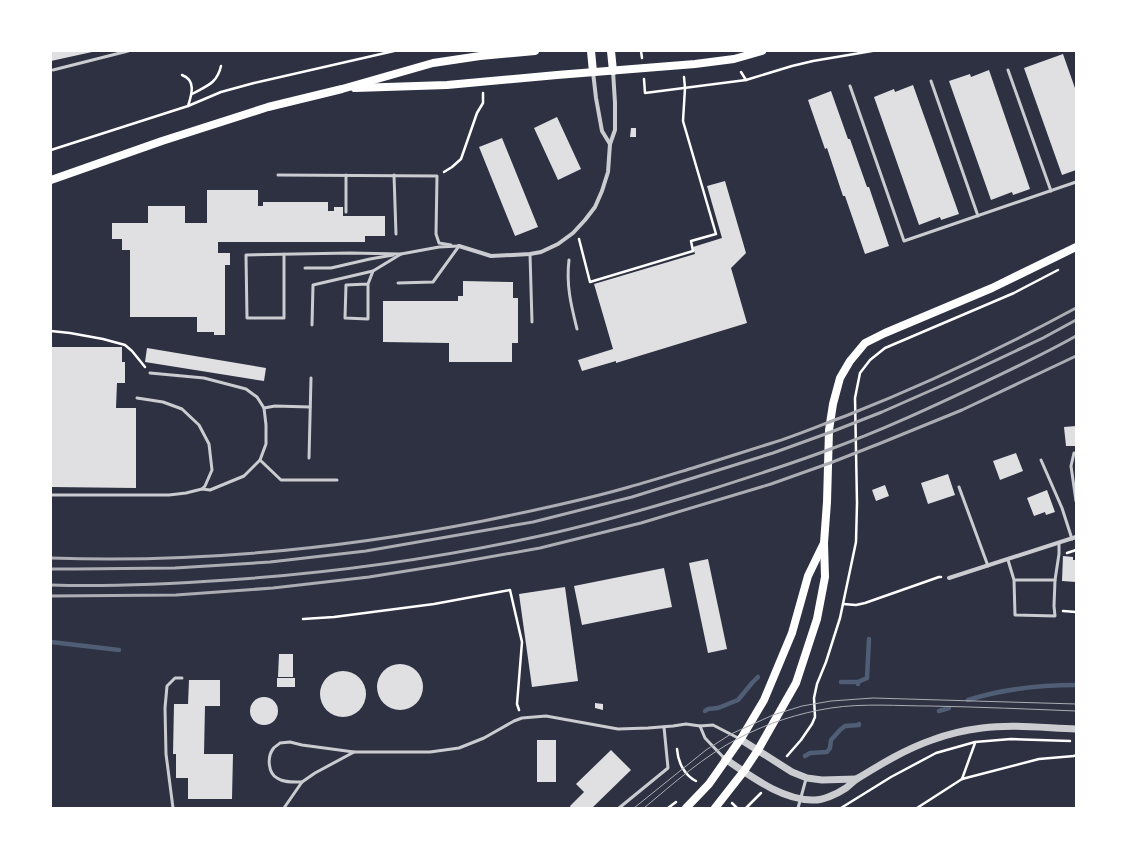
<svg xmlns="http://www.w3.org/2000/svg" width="1127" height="859" viewBox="0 0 1127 859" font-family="'Titillium Web',sans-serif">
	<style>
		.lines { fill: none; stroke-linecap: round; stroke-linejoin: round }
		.stream { stroke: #4f5d75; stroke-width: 4.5 }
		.building { fill: #e0e0e3 }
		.path { stroke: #fff; stroke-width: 2.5 }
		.service { stroke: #caccd0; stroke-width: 3 }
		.minor { stroke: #caccd0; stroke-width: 4 }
		.tertiary { stroke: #caccd0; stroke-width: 7 }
		.secondary { stroke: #fff; stroke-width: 8 }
		.tram { stroke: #abadb3; stroke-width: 1 }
		.rail { stroke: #abadb3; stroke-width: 3 }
	</style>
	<rect width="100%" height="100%" fill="#2d3142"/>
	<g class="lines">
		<g class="stream">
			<polyline points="51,642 119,650"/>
			<polyline points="841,682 858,682"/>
			<polyline points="858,684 858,682 867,678 869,639"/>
			<path d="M968,700C1003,689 1039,685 1076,685"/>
			<polyline points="705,711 708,709 718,708 738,700 752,683 758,677"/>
			<polyline points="939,711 949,708"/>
			<polyline points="805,756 810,753 827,752 830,748 831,740 840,730 845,726 859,725 859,724"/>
		</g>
	</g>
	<g class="building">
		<polygon points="51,51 92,51 92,52 51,61"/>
		<polygon points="1063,54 1076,91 1076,170 1062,175 1024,68"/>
		<polygon points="989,70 1030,189 1013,195 1012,192 991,200 949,81 970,74 971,77"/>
		<polygon points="913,85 959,214 941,220 940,217 919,225 874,97 894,89 895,92"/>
		<polygon points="831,91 848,139 850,139 867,187 869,187 889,246 865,254 845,196 843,196 827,148 825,149 808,100"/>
		<polygon points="557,117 581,169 558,180 534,128"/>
		<polygon points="631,128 636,128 636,137 630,137"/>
		<polygon points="502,138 538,227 515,236 479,147"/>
		<polygon points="725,181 746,253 731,268 747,323 616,363 616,361 582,371 578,360 613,349 594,284 695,254 693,247 722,238 707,186"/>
		<polygon points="207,190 258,190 258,206 263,206 263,202 328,202 328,211 334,211 334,207 343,207 343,216 385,216 385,236 365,236 365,242 218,242 218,253 230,253 230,265 225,265 225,335 214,335 214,332 197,332 197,317 130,317 130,250 122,250 122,239 112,239 112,223 148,223 148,206 185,206 185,223 207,223"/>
		<polygon points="463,281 513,282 513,298 518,298 518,343 512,343 512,362 449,362 449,343 383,342 383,301 458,301 458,296 463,296"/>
		<polygon points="51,347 122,347 122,362 125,362 125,383 117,383 116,408 136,408 136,488 51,487"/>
		<polygon points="147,348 266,368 264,381 145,362"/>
		<polygon points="1076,426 1076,446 1066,446 1064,427"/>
		<polygon points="1016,453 1023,471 1000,480 993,461"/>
		<polygon points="948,474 955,495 928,504 921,483"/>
		<polygon points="885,485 889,496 876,501 872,490"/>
		<polygon points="1047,490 1055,512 1046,515 1045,512 1034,516 1027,498"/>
		<polygon points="1063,556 1073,557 1073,560 1076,560 1076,582 1062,581"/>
		<polygon points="708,559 727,649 708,653 689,563"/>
		<polygon points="664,568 672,607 582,625 574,586"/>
		<polygon points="565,587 578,681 532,687 519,594"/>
		<polygon points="279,654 293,654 293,677 278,677"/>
		<circle cx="400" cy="687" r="23"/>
		<circle cx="343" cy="694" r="23"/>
		<rect x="277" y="678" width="18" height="9"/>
		<polygon points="189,680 220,680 220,706 205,706 204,754 233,754 232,799 188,799 188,778 176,778 176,754 173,754 174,704 188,704"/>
		<circle cx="264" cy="711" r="14"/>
		<polygon points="595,703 603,704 603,710 595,708"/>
		<rect x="537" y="740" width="19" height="42"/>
		<polygon points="611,750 631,770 592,808 571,808 570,806 584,792 576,784"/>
	</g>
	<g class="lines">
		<g class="path">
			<polyline points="641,51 642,58"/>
			<polyline points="741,72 746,80"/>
			<path d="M182,75C196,80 192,94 188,106"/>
			<polyline points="644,79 645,93 746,80 792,66 813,61 872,51"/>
			<path d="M192,94C206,86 217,84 221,66"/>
			<polyline points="51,150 188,106 221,92 254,83 394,51"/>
			<polyline points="444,172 452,167 461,159 477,113 483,103 483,93"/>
			<polyline points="579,239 590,282 693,251 691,241 716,234 683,121 685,88 684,77"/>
			<polyline points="51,331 70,333 103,339 125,345 132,351 145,367"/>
			<polyline points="1067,553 1076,550"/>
			<polyline points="843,604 856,605 865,603 939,577 941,577"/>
			<polyline points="1063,611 1076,612"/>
			<polyline points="303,619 334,617 434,604 510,590 522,642 517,704 519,710"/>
			<path d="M677,749C678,762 684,775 696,781"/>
			<polyline points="787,756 801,740 812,724 815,717 814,698 817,684 826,662 840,618 856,542 857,503 855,398 860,373 870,360 885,348 1014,293 1058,270"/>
			<polyline points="962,779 975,743"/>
			<polyline points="732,803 737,808"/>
			<polyline points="668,808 676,802"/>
			<polyline points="746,808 761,793"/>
			<polyline points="841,808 891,777 936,753 975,742 1011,739 1070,741"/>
			<polyline points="917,808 962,779 1039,759 1074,756 1076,755"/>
		</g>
		<g class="service">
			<polyline points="53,70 128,51"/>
			<polyline points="1008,70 1051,191"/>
			<polyline points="931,81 978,216"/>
			<polyline points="850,86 904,241 1076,182"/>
			<polyline points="278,175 437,176 436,234 439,243 451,245"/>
			<polyline points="394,175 396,234"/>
			<polyline points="346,212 346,175"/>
			<polyline points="284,254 284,318 247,318 246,255 350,253 401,254 439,247 459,246"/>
			<polyline points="530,254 532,322"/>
			<path d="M569,260C566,285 571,305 577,329"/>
			<polyline points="305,268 331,268 370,259 393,255"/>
			<polyline points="398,283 433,282 459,246"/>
			<polyline points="368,284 346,285 345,318 368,319 368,284 373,271"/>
			<polyline points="312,325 313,285 373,271 401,254"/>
			<polyline points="150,373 204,378 246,389 257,397 264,408 266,425 266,444 260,460 244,476 210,490 202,489"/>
			<polyline points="264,408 275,406 310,407"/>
			<polyline points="1074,453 1071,466 1076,501"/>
			<polyline points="309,458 311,378"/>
			<polyline points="260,460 281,480 337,480"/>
			<polyline points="1041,460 1062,508 1072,539"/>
			<polyline points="959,487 988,566"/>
			<polyline points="51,495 169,495 186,493 202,489 205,486 212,470 209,444 199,425 182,409 163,402 137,398"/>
			<polyline points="1008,560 1014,580 1015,615 1055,616 1054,606 1055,580 1014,580"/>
			<polyline points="1055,580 1059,554 1059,543"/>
			<polyline points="700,726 705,738 725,759"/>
			<path d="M302,782C294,782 284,783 277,778C268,773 267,757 273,749C274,747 278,745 280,743L290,742L302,745L354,752"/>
			<polyline points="173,808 166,754 165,708 167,686 175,678 182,678"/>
			<polyline points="284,808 302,782 315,773 354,752 430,752 459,748 484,738 514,721 522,718 546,716 618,729 648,728 673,726 686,724 700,726 713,725 740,739"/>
			<polyline points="619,808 668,768 664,727"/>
			<polyline points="798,808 806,779"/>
		</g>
		<g class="minor">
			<polyline points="593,72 596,98 602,131 610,144"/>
			<polyline points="459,246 491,256 530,254 541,252 558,244 573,233 585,220 595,207 602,191 608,172 610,144 615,130 615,103 613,71"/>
			<polyline points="949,578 1076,537"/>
		</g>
		<g class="tertiary">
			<polyline points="740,739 792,772 807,778 822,780 856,779"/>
			<path d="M725,759C751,776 780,799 812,800C822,801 837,794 846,788C851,784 854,780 860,777C883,763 906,749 932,740C948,734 966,730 982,728C1013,724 1045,728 1076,729"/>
		</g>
		<g class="secondary">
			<polyline points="591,51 593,72"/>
			<polyline points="611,51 613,71"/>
			<polyline points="355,88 447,85 557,75 695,64 734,59 762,51"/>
			<polyline points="51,180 162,141 268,107 342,89 433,63 480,56 535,51"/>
			<polyline points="686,808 709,784 742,737 764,700 792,633 808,576 823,545"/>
			<polyline points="715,808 744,771 758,750 796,683 817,619 825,577 824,543 827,502 829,430 833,404 840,378 850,361 865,343 885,333 992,288 1076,247"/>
		</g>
		<g class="tram">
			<polyline points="634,808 706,750 731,734 773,715 802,706 831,701 873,698 1076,704"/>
			<path d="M644,808C674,783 704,756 739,738C768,723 799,713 831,708C864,703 898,706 931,706C979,707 1028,709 1076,711"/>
		</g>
		<g class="rail">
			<path d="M51,558C195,563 341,549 483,521C532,511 581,501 629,487C651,481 673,474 696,467C721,459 747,451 772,443C798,435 823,424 848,415C926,384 1002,348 1076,308"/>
			<polyline points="51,569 74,569 175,568 270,562 366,551 533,522 632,497 773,453 831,432 882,412 950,382 1043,338 1076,320"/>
			<path d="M51,585C110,587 169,584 228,580C331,573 434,559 535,537C593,525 650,508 706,491C747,478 788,465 828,450C881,431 934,406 985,382C1016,367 1046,353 1076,336"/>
			<polyline points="51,596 176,595 273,588 369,577 450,564 540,548 641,523 771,484 830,463 881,443 962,410 1076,356"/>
		</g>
	</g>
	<rect width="1127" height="859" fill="none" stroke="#ffffff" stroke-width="104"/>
</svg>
